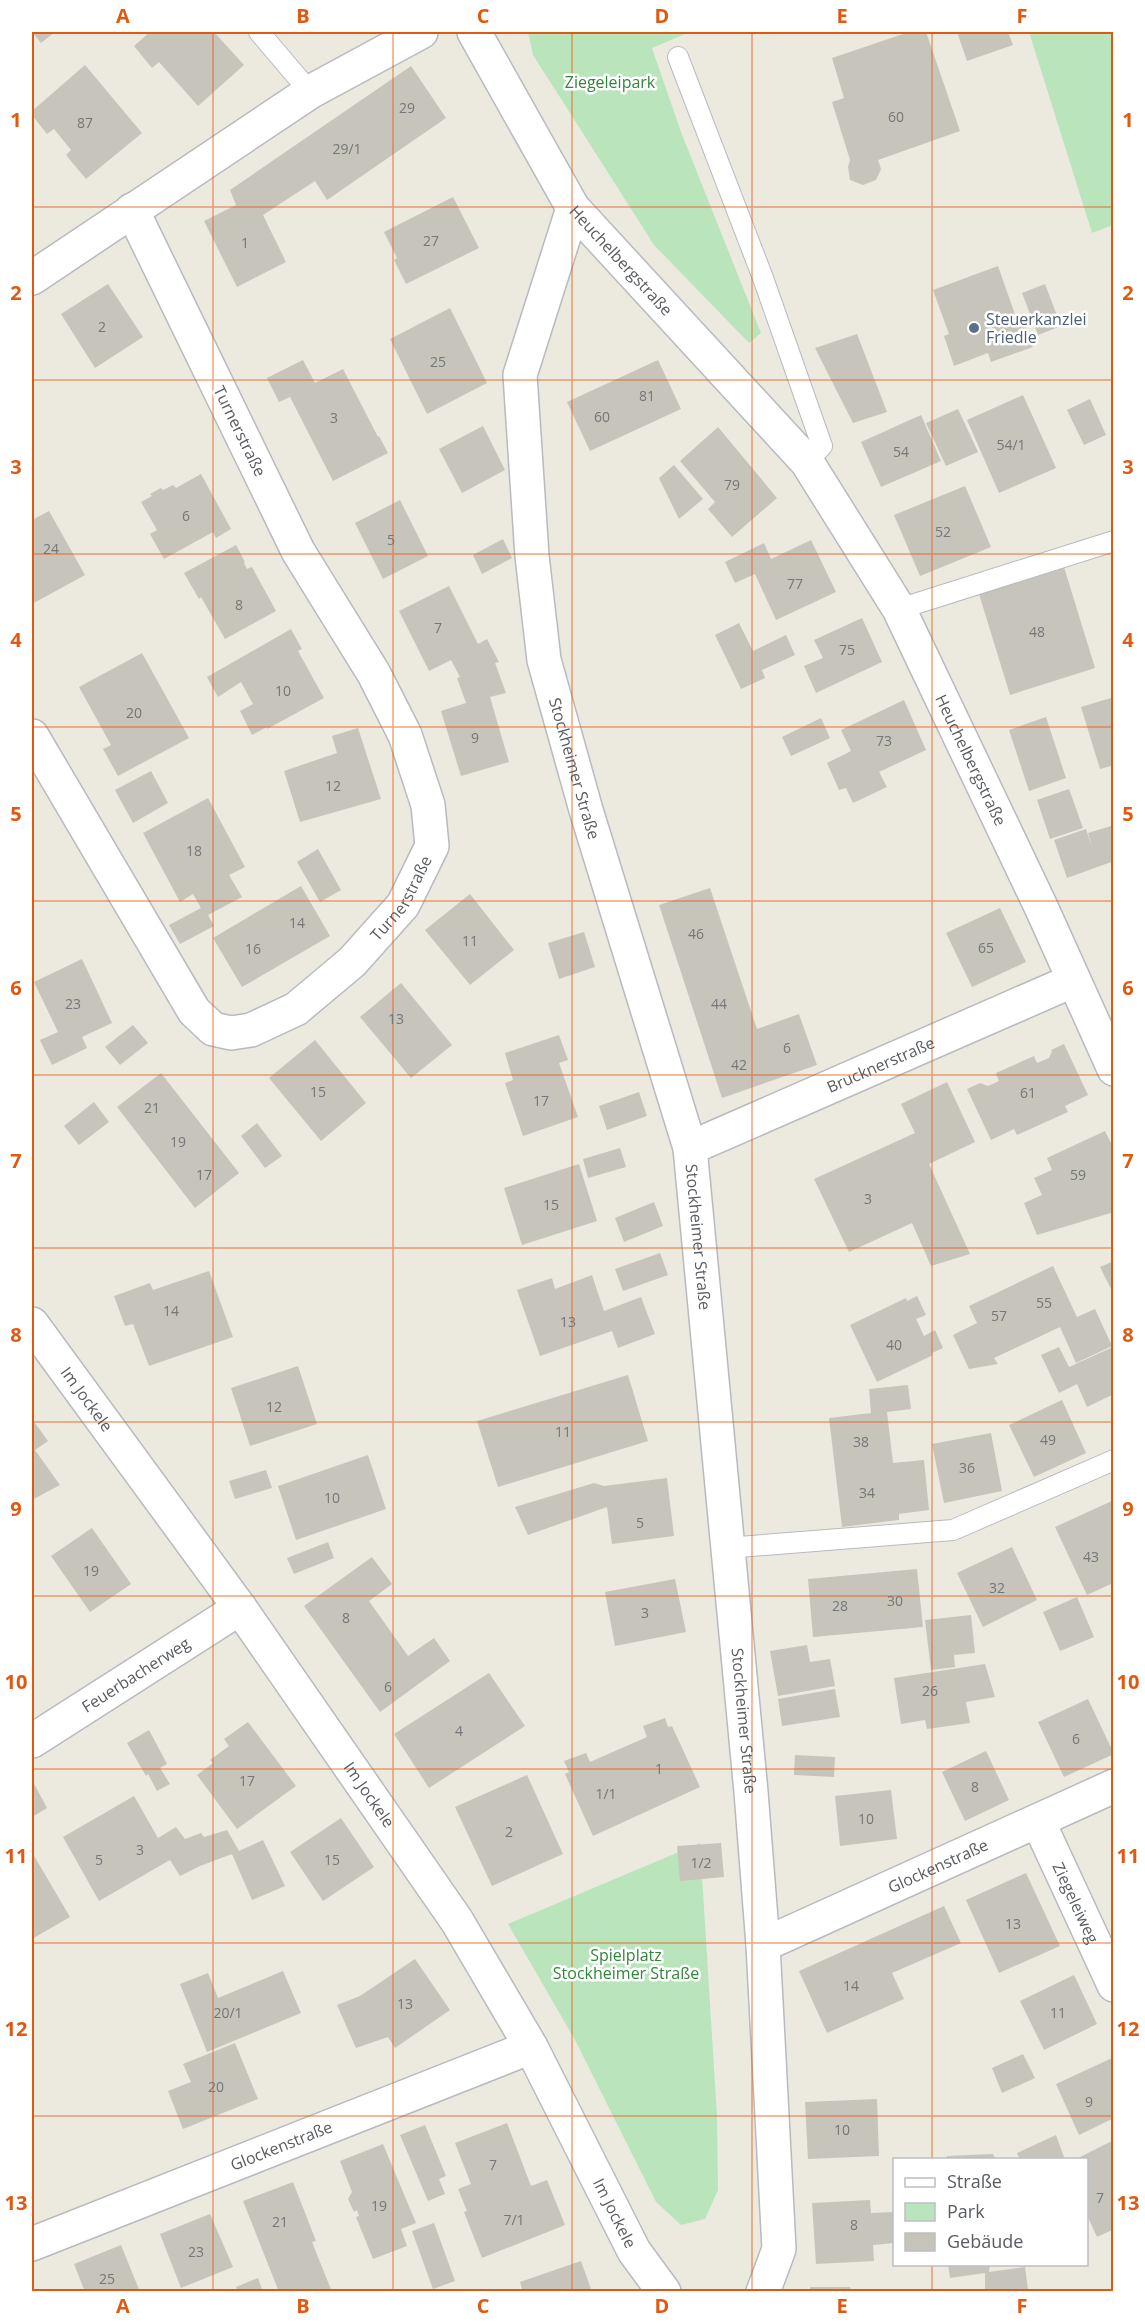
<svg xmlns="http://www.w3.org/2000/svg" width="1145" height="2323" viewBox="0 0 1145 2323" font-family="'Open Sans',sans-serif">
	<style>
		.green { fill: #bae5bc }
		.building { fill: #c7c4bc }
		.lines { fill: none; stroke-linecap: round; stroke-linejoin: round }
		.service-casing { stroke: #b7babf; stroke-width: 22 }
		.minor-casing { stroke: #b7babf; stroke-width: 36 }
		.service { stroke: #fff; stroke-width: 20 }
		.minor { stroke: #fff; stroke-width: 33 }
		.grid { fill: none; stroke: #e15910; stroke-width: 1.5; stroke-opacity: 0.55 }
		.service-dot { fill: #5c6f8a; stroke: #fff; stroke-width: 2 }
		.labels { text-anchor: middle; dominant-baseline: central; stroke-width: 5; stroke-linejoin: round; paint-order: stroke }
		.number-label { font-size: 14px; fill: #747678 }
		.park-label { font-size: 16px; fill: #32863a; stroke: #fff }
		.street-label { font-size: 16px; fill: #585c61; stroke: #fff }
		.service-label { font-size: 16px; fill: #4e5e75; stroke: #fff; text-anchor: start }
		.neatline { fill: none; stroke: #e15910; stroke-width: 2 }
		.grid-label { font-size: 20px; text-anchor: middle; font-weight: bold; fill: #e15910 }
	</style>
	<rect width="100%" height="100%" fill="#eceadf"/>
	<g class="green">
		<polygon points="528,32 690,32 652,48 681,132 761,333 749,343 654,245 533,55"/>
		<polygon points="1029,32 1113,32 1113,225 1092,233"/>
		<polygon points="700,1843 717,2116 718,2190 705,2219 681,2225 656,2202 575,2040 508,1924"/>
	</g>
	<g class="building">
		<polygon points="32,32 55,32 41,43"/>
		<polygon points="150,32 214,32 244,65 198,106 159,62 152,68 134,46"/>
		<polygon points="909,32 926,32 960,131 878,160 881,169 876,180 863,185 850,180 848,167 850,160 832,102 844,98 832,58"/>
		<polygon points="957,32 1008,32 1013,45 967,61"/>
		<polygon points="85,65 142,133 86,179 66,155 71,150 54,129 47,134 32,115 32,111"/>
		<polygon points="411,66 446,118 327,200 315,181 263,215 286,262 237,287 204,221 236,205 230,190"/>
		<polygon points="453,197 479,248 406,284 394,260 397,258 384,232"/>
		<polygon points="998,266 1017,320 1023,318 1033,347 991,362 988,353 954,366 944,336 949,334 933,290"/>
		<polygon points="108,284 143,337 95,368 61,314"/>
		<polygon points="1045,284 1061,326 1038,335 1022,293"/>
		<polygon points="450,308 487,383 427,414 390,339"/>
		<polygon points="857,334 887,412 853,423 815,348"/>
		<polygon points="303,360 315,383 343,369 378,437 379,436 388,453 333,481 290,397 279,402 267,378"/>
		<polygon points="658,360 681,409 590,451 567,402"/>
		<polygon points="1023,395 1056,468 999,493 967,420"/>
		<polygon points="1090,399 1106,435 1084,445 1067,410"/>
		<polygon points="958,409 978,452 946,466 926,423"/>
		<polygon points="921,415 941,461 881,487 861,442"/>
		<polygon points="483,426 505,470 462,493 439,449"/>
		<polygon points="718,427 777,498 732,537 708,509 715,502 680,461"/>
		<polygon points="674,465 703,499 679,519 659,478"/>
		<polygon points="201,474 231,529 216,538 213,532 164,559 150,534 157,530 141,502 152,496 150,494 161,488 163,490 173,485 176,488"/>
		<polygon points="965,486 991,547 920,576 894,515"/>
		<polygon points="400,500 428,556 383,579 355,523"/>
		<polygon points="49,511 85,575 32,604 32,520"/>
		<polygon points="503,539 512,558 482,574 473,555"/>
		<polygon points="811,540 836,592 776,620 755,574 735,583 725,562 764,543 771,559"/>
		<polygon points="236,545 245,562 244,563 247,569 252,567 276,611 225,639 201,597 199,599 184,573"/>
		<polygon points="1064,567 1095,668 1010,695 979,594"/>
		<polygon points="449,586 478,644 487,639 499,662 495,663 506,693 490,697 509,762 461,776 441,711 466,703 457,678 460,677 451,660 429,671 399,611"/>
		<polygon points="862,618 882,662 816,693 804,666 823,658 814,640"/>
		<polygon points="739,623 753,651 786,635 795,655 762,670 765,678 741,689 715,635"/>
		<polygon points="291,629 302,649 298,651 324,698 267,729 267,727 252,735 240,711 253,704 241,682 218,697 207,677"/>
		<polygon points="142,653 189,738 118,776 103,749 111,745 79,687"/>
		<polygon points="1114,697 1114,772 1113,772 1111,766 1100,769 1081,707"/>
		<polygon points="904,700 926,750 879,772 887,787 853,803 846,788 839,790 827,763 851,751 841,730"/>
		<polygon points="1046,717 1066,778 1029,791 1009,730"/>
		<polygon points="821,718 830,738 791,756 782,737"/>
		<polygon points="358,728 381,799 300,822 284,771 337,753 332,736"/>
		<polygon points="151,771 168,803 133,823 115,790"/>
		<polygon points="1069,789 1083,828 1050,839 1037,800"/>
		<polygon points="208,798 245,867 229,875 242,897 208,915 214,926 180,944 169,925 201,908 193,894 180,902 143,833"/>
		<polygon points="1114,825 1114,861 1067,878 1054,840 1086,829 1093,850 1088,833"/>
		<polygon points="318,849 341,890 320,902 297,862"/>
		<polygon points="301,886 330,936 242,987 213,938"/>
		<polygon points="710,888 757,1029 799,1014 817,1065 722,1098 659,905"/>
		<polygon points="470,894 514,950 470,985 425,930"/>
		<polygon points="1000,908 1026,962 972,987 946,933"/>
		<polygon points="584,932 595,967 559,979 548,943"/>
		<polygon points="82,959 112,1023 82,1037 87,1048 52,1065 40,1040 58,1032 34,982"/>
		<polygon points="401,983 452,1045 411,1078 360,1017"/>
		<polygon points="133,1025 148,1043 120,1065 105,1047"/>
		<polygon points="559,1035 568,1060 559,1063 578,1117 523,1136 505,1083 513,1080 505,1053"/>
		<polygon points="315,1040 366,1103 321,1141 269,1078"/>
		<polygon points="1064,1044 1088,1095 1065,1106 1068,1112 1017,1135 1014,1129 991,1140 967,1089 980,1083 988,1086 999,1081 996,1073 1034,1056 1037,1063 1049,1058 1052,1051 1051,1050"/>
		<polygon points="161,1073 239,1173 195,1208 117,1107"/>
		<polygon points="947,1082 975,1142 929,1164 970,1254 931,1266 912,1223 849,1252 814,1179 915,1133 901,1104"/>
		<polygon points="639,1092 647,1116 607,1130 599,1106"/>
		<polygon points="94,1102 109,1122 79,1145 64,1126"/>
		<polygon points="257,1123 282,1156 265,1168 241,1136"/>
		<polygon points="1105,1131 1114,1149 1114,1212 1037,1235 1024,1203 1042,1195 1034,1178 1052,1170 1047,1158"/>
		<polygon points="620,1148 626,1167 588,1178 583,1159"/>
		<polygon points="579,1164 597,1221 522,1245 504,1188"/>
		<polygon points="654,1202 663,1226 624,1242 615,1218"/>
		<polygon points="660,1253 668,1275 623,1291 615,1269"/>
		<polygon points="1114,1261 1114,1295 1100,1267"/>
		<polygon points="1053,1266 1077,1317 1095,1309 1112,1346 1076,1363 1060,1327 994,1358 998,1364 969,1369 953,1335 977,1323 969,1306"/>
		<polygon points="209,1271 233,1337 149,1366 133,1324 125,1326 114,1296 150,1283 153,1290"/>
		<polygon points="592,1275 604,1311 641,1297 655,1334 618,1348 612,1331 540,1356 517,1290 552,1278 555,1289"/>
		<polygon points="917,1296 926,1315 916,1319 924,1336 935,1330 943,1348 932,1353 933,1355 877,1382 850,1325 906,1298 907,1301"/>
		<polygon points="1059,1347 1069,1367 1113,1347 1114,1394 1087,1407 1077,1384 1059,1393 1041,1355"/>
		<polygon points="298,1366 317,1424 250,1446 231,1388"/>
		<polygon points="628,1375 648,1441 498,1487 477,1421"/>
		<polygon points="908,1385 911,1409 887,1412 893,1463 924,1460 929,1510 899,1514 899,1520 842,1527 829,1418 871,1413 869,1389"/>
		<polygon points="1062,1400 1086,1453 1034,1477 1009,1425"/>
		<polygon points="32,1419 48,1441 35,1450 60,1485 32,1500"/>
		<polygon points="991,1433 1002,1491 944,1503 932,1444"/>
		<polygon points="368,1455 386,1509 296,1540 278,1486"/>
		<polygon points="266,1470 272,1488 235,1499 229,1481"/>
		<polygon points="667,1478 674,1536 612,1544 607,1507 528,1535 515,1507 594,1483 604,1486"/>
		<polygon points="1114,1500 1114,1591 1111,1584 1087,1595 1055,1527"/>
		<polygon points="92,1528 131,1584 90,1612 51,1556"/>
		<polygon points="328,1542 334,1558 294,1574 287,1558"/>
		<polygon points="1012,1547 1037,1600 983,1627 957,1573"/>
		<polygon points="372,1557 392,1584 369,1601 408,1656 434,1638 450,1661 380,1712 304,1606"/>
		<polygon points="917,1569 923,1627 813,1637 808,1579"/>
		<polygon points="675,1579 686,1632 615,1646 605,1592"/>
		<polygon points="1077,1597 1094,1637 1060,1651 1043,1612"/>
		<polygon points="971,1615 975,1653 954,1655 955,1667 931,1670 925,1620"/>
		<polygon points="807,1645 810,1662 830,1659 835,1686 778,1696 770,1651"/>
		<polygon points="985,1664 995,1697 966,1702 970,1723 927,1729 925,1720 901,1724 894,1678"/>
		<polygon points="489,1673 525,1726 429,1788 394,1734"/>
		<polygon points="835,1689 840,1717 782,1726 778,1699"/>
		<polygon points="1088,1699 1114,1754 1064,1777 1038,1722"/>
		<polygon points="665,1718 668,1727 672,1726 700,1787 593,1836 565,1774 569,1772 564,1761 586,1753 590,1762 647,1737 643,1726"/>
		<polygon points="248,1722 296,1786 237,1829 197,1775 213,1763 210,1760 229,1746 224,1739"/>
		<polygon points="149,1730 167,1764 160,1768 170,1784 157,1791 148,1774 146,1776 127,1743"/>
		<polygon points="986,1751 1009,1800 965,1821 942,1772"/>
		<polygon points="795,1755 835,1757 834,1777 794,1775"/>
		<polygon points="527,1775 563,1854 492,1886 455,1807"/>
		<polygon points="32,1780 47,1808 32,1817"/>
		<polygon points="891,1790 897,1839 840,1846 835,1796"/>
		<polygon points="134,1796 158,1838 176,1827 185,1839 201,1833 204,1837 227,1830 239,1851 263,1840 285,1886 252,1900 232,1854 200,1866 180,1876 170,1860 99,1901 63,1837"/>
		<polygon points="341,1818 374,1867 323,1901 290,1852"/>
		<polygon points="721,1843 724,1877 680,1881 677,1846"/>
		<polygon points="33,1854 70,1917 32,1939 32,1855"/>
		<polygon points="1026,1873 1060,1946 999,1973 966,1900"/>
		<polygon points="944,1906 961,1943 892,1973 904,1999 827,2033 799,1971"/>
		<polygon points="415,1959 450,2010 395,2048 388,2037 356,2048 337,2005 360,1996"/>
		<polygon points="283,1971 301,2013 207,2052 180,1984 208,1973 218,1998"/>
		<polygon points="1074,1975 1097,2024 1044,2050 1020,2001"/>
		<polygon points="235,2043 258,2099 183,2129 168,2091 191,2082 183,2064"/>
		<polygon points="1023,2054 1035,2078 1002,2093 992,2068"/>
		<polygon points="1112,2058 1114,2118 1079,2135 1056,2084"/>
		<polygon points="877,2099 879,2156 808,2159 805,2102"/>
		<polygon points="507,2123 531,2186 547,2180 565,2225 482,2258 464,2212 467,2211 458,2189 471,2184 455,2143"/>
		<polygon points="425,2125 446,2176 439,2179 445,2194 428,2201 400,2135"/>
		<polygon points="1056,2135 1065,2160 1020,2160 1017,2153"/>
		<polygon points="1114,2140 1114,2229 1097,2237 1086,2213 1086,2180 1089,2179 1086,2174 1086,2160 1078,2158"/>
		<polygon points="383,2144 416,2223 401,2229 407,2246 373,2259 356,2217 359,2216 357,2210 354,2212 348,2199 352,2192 340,2161"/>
		<polygon points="993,2154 996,2160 947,2160 947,2156"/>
		<polygon points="293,2182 316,2241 312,2242 332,2292 279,2292 243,2201"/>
		<polygon points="870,2200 871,2213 893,2212 894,2243 873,2245 874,2261 816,2264 812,2203"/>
		<polygon points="210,2214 233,2267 181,2288 160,2234"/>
		<polygon points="434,2223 455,2281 433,2289 412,2231"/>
		<polygon points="121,2245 140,2292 85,2292 74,2264"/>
		<polygon points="581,2261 592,2292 523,2292 520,2282"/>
		<polygon points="948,2264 990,2264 989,2272 1025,2267 1028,2290 985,2292 985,2273 950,2278"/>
		<polygon points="258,2278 263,2292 238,2292 236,2287"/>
		<polygon points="810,2287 850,2287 851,2292 810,2292"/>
	</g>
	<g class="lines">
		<defs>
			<g id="service">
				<polyline points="259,32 310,92"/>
				<polyline points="678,57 763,278 822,446 807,462"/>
				<polyline points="899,609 1114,541"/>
				<polyline points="726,1548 953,1530 1114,1460"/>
			</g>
			<g id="minor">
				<path id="s1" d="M474,32L573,208L807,462L899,609L1042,909L1114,1069"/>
				<path id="s2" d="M573,208L520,375L532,556L544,660L586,810L690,1148L751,1792L763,1945L779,2249L763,2292"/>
				<polyline points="32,278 310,92 421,32"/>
				<path id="s3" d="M32,736L194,1011L213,1029L231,1033L251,1030L296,1009L352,962L403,905L432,846L428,805L405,735L374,674L298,551L132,210"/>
				<path id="s4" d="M690,1148L1072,981"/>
				<path id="s5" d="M32,1324L240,1608L457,1921L531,2047L634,2251L664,2292"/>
				<path id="s6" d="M32,1741L240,1608"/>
				<path id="s7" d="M1038,1821L1114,1985"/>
				<path id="s8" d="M763,1945L1114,1786"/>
				<path id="s9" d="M32,2244L531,2047"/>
			</g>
		</defs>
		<use href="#service" class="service-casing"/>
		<use href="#minor" class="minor-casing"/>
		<use href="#service" class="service"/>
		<use href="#minor" class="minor"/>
	</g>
	<path class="grid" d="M213,32V2292M393,32V2292M572,32V2292M752,32V2292M932,32V2160M32,207H1114M32,380H1114M32,554H1114M32,727H1114M32,901H1114M32,1075H1114M32,1248H1114M32,1422H1114M32,1596H1114M32,1769H1114M32,1943H1114M32,2116H1114M932,2264V2292"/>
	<circle class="service-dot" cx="974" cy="328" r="6"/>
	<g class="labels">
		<g class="number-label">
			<text x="407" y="107">29</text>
			<text x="896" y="116">60</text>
			<text x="85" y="122">87</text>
			<text x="347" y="148">29/1</text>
			<text x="431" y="240">27</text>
			<text x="245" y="242">1</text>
			<text x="102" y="326">2</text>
			<text x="438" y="361">25</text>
			<text x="647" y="395">81</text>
			<text x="602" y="416">60</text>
			<text x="334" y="417">3</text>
			<text x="1011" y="444">54/1</text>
			<text x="901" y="451">54</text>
			<text x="732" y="484">79</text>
			<text x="186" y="515">6</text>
			<text x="943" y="531">52</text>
			<text x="391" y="539">5</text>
			<text x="51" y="548">24</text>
			<text x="795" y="583">77</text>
			<text x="239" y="604">8</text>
			<text x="438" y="627">7</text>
			<text x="1037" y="631">48</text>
			<text x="847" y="649">75</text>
			<text x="283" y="690">10</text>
			<text x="134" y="712">20</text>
			<text x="475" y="737">9</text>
			<text x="884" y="740">73</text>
			<text x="333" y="785">12</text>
			<text x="194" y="850">18</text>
			<text x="297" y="922">14</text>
			<text x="696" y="933">46</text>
			<text x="470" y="940">11</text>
			<text x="986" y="947">65</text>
			<text x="253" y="948">16</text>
			<text x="73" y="1003">23</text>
			<text x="719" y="1003">44</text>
			<text x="396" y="1018">13</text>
			<text x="787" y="1047">6</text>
			<text x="739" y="1064">42</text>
			<text x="318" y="1091">15</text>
			<text x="1028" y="1092">61</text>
			<text x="541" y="1100">17</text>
			<text x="152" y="1107">21</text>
			<text x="178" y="1141">19</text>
			<text x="204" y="1174">17</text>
			<text x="1078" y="1174">59</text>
			<text x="868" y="1198">3</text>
			<text x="551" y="1204">15</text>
			<text x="1044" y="1302">55</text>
			<text x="171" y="1310">14</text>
			<text x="999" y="1315">57</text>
			<text x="568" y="1321">13</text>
			<text x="894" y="1344">40</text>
			<text x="274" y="1406">12</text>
			<text x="563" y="1431">11</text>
			<text x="1048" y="1439">49</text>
			<text x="861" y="1441">38</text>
			<text x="967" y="1467">36</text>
			<text x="867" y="1492">34</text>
			<text x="332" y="1497">10</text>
			<text x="640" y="1522">5</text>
			<text x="1091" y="1556">43</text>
			<text x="91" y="1570">19</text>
			<text x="997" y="1587">32</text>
			<text x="895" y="1600">30</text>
			<text x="840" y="1605">28</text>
			<text x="645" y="1612">3</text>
			<text x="346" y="1617">8</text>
			<text x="388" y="1686">6</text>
			<text x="930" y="1690">26</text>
			<text x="459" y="1730">4</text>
			<text x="1076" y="1738">6</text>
			<text x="659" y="1768">1</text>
			<text x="247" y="1780">17</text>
			<text x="975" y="1786">8</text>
			<text x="606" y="1793">1/1</text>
			<text x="866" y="1818">10</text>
			<text x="509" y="1831">2</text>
			<text x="140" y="1849">3</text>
			<text x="99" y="1859">5</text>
			<text x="332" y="1859">15</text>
			<text x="701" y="1862">1/2</text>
			<text x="1013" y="1923">13</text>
			<text x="851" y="1985">14</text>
			<text x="405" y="2003">13</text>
			<text x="228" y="2012">20/1</text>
			<text x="1058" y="2012">11</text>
			<text x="216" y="2086">20</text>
			<text x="1089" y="2101">9</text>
			<text x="842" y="2129">10</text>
			<text x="493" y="2164">7</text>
			<text x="1100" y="2197">7</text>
			<text x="379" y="2205">19</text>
			<text x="514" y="2219">7/1</text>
			<text x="280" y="2221">21</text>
			<text x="854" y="2224">8</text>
			<text x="196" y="2251">23</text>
			<text x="107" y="2278">25</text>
		</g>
		<g class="park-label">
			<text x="610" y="82">Ziegeleipark</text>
			<text x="626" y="1955">Spielplatz<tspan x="626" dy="18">Stockheimer Straße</tspan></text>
		</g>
		<g class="street-label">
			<text stroke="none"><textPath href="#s1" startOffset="273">Heuchelbergstraße</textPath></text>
			<text transform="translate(240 431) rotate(64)">Turnerstraße</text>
			<text stroke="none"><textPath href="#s1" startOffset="888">Heuchelbergstraße</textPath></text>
			<text stroke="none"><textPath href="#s2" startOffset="574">Stockheimer Straße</textPath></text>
			<text stroke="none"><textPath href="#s3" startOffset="588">Turnerstraße</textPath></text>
			<text stroke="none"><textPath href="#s4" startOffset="208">Brucknerstraße</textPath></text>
			<text stroke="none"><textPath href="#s2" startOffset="1060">Stockheimer Straße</textPath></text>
			<text stroke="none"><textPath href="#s5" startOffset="93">Im Jockele</textPath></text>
			<text stroke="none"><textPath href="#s6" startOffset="123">Feuerbacherweg</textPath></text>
			<text stroke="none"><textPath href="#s2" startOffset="1546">Stockheimer Straße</textPath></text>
			<text stroke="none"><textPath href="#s5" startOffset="579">Im Jockele</textPath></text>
			<text stroke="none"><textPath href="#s8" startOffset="192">Glockenstraße</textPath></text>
			<text stroke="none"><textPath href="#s7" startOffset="90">Ziegeleiweg</textPath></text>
			<text stroke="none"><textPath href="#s9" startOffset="268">Glockenstraße</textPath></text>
			<text stroke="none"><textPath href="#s5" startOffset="1065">Im Jockele</textPath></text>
		</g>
		<g class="service-label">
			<text x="986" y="319">Steuerkanzlei<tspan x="986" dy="18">Friedle</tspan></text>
		</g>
	</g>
	<rect width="1145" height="2323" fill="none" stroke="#ffffff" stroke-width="66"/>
	<rect x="893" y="2158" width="195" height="108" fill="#ffffff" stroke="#bcbec0" stroke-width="1.5"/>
	<rect x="905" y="2178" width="30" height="9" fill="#ffffff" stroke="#bcbec0" stroke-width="1.5"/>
	<text x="947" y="2188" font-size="18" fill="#585c61">Straße</text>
	<rect x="905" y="2203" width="30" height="18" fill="#bae5bc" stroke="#bcbec0" stroke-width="1.5"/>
	<text x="947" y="2218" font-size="18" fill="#585c61">Park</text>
	<rect x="905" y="2233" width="30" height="18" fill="#c7c4bc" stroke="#bcbec0" stroke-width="1.5"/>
	<text x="947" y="2248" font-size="18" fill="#585c61">Gebäude</text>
	<rect x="33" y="33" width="1079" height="2257" class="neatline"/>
	<g class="grid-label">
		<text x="123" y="23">A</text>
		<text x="303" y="23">B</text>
		<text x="483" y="23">C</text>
		<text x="662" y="23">D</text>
		<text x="842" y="23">E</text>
		<text x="1022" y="23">F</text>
		<text x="16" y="127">1</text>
		<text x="1128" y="127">1</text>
		<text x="16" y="300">2</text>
		<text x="1128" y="300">2</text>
		<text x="16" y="474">3</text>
		<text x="1128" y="474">3</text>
		<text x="16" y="647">4</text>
		<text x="1128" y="647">4</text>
		<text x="16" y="821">5</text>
		<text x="1128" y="821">5</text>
		<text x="16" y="995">6</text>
		<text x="1128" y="995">6</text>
		<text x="16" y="1168">7</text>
		<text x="1128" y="1168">7</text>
		<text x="16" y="1342">8</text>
		<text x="1128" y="1342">8</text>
		<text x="16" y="1516">9</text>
		<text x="1128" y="1516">9</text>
		<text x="16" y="1689">10</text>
		<text x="1128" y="1689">10</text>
		<text x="16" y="1863">11</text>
		<text x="1128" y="1863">11</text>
		<text x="16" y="2036">12</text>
		<text x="1128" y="2036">12</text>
		<text x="16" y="2210">13</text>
		<text x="1128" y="2210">13</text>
		<text x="123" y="2313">A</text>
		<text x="303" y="2313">B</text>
		<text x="483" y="2313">C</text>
		<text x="662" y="2313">D</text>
		<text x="842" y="2313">E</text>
		<text x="1022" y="2313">F</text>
	</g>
</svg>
